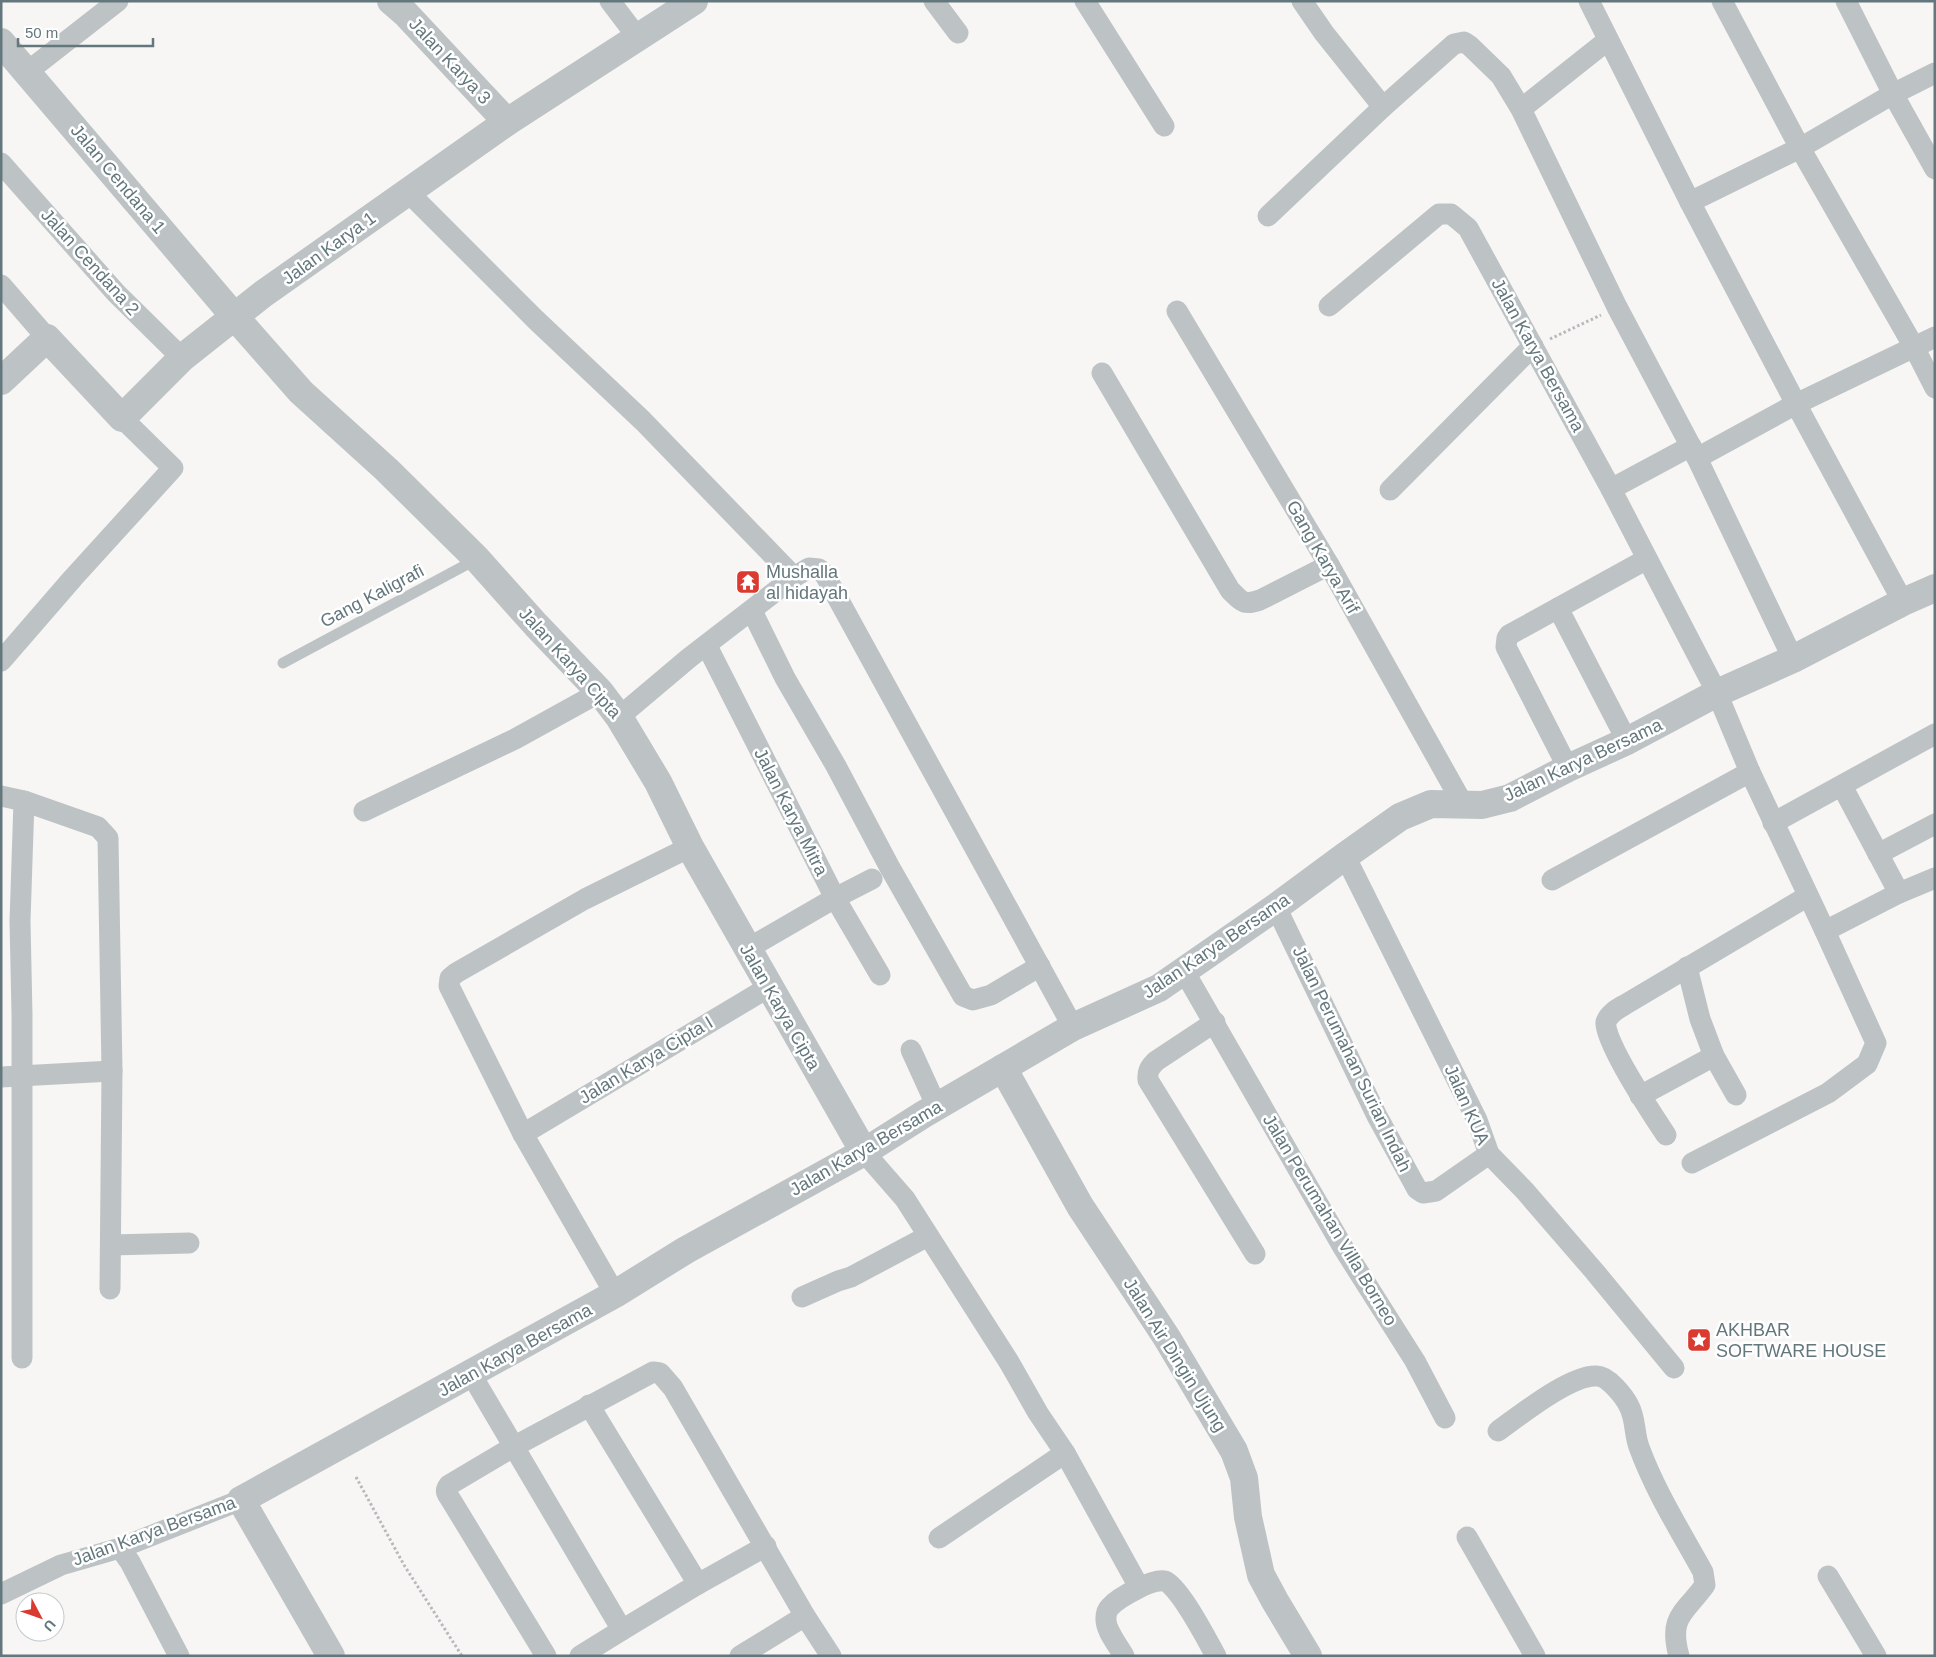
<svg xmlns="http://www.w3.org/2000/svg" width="1936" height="1657" viewBox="0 0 1936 1657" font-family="Arial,sans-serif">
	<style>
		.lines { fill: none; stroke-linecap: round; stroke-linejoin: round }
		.path { stroke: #b6babc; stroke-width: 3; stroke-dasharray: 2.5 2.5; stroke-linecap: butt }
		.service { stroke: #bdc3c5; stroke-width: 11 }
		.minor { stroke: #bdc3c5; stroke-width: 21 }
		.tertiary { stroke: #bdc3c5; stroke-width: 28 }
		.labels { text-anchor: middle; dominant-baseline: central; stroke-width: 5; stroke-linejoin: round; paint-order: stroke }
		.street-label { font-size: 18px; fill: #63777d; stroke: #fff }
		.poi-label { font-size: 18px; fill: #63777d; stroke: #fff; text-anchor: start }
	</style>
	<rect width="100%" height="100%" fill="#f7f6f4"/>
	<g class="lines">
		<g class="path">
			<polyline points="1550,339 1601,315"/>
			<polyline points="356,1477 404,1565 462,1656"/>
		</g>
		<polyline class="service" points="283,663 477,559"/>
		<g class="minor">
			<polyline points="610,1 638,38"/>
			<polyline points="934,1 958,33"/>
			<polyline points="1085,1 1164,126"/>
			<polyline points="1302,1 1324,33 1383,107"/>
			<polyline points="1589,1 1690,202 1796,404 1903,602"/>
			<polyline points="1722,1 1800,148 1914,347 1935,388"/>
			<polyline points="1846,1 1893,94 1935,169"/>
			<polyline points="27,72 118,1"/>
			<polyline points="1521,109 1608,40"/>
			<polyline points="1,163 116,293 182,358"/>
			<polyline points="407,191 536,320 643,421 794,577"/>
			<polyline points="1690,202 1800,148 1893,94 1935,73"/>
			<polyline points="1268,216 1383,107 1454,44 1464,42 1470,46 1501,76 1521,109 1617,307 1697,458 1793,659"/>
			<polyline points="1,285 47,338"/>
			<polyline points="1329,306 1439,214 1451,214 1468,228 1611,489 1717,693 1750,772 1825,931 1876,1043 1867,1064 1828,1093 1692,1163"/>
			<polyline points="1177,311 1329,565 1464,806"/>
			<path d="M1102,373L1230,590C1241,601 1243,606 1260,600L1329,565"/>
			<polyline points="1697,458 1796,404 1935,337"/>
			<polyline points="1611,489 1691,446"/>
			<polyline points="1390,490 1533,346"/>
			<polyline points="1558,608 1627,741"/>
			<polyline points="752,611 785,678 836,766 889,866 963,996 973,1000 991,995 1040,966"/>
			<polyline points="707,646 835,898 880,975"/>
			<polyline points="1,661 73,578 173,468 122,418"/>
			<polyline points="619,717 689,658 794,577 809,568 819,569 825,575 1073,1027"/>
			<polyline points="1568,768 1506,647 1507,638 1509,635 1647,559"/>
			<polyline points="1842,786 1899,893"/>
			<polyline points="1,796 24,801 98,827 108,838 112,1071 110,1289"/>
			<polyline points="364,811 515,739 600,692"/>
			<polyline points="1773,823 1935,734"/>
			<polyline points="1878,854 1935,824"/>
			<polyline points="1345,856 1477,1120 1489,1154 1525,1191 1595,1272 1674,1368"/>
			<polyline points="1552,880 1750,772"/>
			<polyline points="1276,907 1377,1116 1417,1189 1423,1193 1436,1191 1489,1154"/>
			<polyline points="1825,931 1899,893 1935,878"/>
			<polyline points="747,949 835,898 872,879"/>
			<polyline points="1687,967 1700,1019 1714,1056 1736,1095"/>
			<polyline points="1184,971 1344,1249 1415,1361 1445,1418"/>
			<path d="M1215,1022L1156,1061C1150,1067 1147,1071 1148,1080L1255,1254"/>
			<polyline points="911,1050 937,1107"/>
			<polyline points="1,1077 112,1071"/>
			<polyline points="1640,1096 1714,1056"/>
			<polyline points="523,1134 769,987"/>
			<path d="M1666,1135C1654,1117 1602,1039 1606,1022C1609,1013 1619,1008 1626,1004L1808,896"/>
			<polyline points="864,1152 905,1199 1009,1362 1038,1413 1065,1453 1139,1587"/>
			<polyline points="111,1245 189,1243"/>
			<polyline points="615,1294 523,1134 449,986 450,978 456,973 585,899 690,847"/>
			<polyline points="802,1297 838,1281 851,1277 928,1236"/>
			<polyline points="22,1358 22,1015 20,921 24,801"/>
			<polyline points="471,1374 622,1630 580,1656"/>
			<polyline points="589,1405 698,1584"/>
			<path d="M1498,1431C1519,1416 1571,1374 1597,1376C1608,1376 1624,1396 1629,1406C1636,1419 1634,1434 1639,1447C1655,1491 1681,1532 1703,1572L1705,1585C1685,1613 1668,1616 1679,1656"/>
			<polyline points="1467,1537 1535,1656"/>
			<polyline points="939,1538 1065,1453"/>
			<polyline points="120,1548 130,1562 179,1656"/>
			<polyline points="1828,1576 1876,1656"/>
			<polyline points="1,1594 61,1565 120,1548 241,1500"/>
			<polyline points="622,1630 698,1584 766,1546"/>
			<path d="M546,1656L451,1500C447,1494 444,1491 449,1485L513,1447L653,1372L660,1373L673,1388L805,1616L831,1656"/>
			<polyline points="740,1656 805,1616"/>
			<path d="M1124,1656C1118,1645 1105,1630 1106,1618C1106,1614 1107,1610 1110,1607C1118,1598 1157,1575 1167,1582C1183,1593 1206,1638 1216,1656"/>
		</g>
		<g class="tertiary">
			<polyline points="391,1 406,14 507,122"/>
			<polyline points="1,42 234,316 301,392 387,470 477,559 536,625 600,692 619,717 658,782 690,847 864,1152"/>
			<polyline points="1,381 47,338 122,418 182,358 263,294 507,122 694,1"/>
			<polyline points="1003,1068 1080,1206 1167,1338 1234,1451 1244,1478 1248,1517 1261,1575 1275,1601 1308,1656"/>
			<polyline points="331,1656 241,1500 615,1294 686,1250 864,1152 924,1114 1073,1027 1159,988 1276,907 1345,856 1400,817 1431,804 1482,805 1510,798 1568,768 1627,741 1717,693 1793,659 1903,602 1935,588"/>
		</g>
	</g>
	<defs>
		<symbol id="temple-square" viewBox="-11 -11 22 22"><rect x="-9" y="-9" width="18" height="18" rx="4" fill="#da3a30" stroke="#fff"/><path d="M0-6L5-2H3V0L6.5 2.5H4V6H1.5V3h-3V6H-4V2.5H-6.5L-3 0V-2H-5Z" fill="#fff"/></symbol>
		<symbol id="sight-square" viewBox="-11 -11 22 22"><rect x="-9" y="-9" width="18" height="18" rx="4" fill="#da3a30" stroke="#fff"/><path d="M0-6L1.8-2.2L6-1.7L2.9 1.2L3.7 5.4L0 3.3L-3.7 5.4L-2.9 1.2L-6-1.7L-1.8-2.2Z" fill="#fff"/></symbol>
	</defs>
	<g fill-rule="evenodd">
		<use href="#temple-square" x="734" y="568" width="28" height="28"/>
		<use href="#sight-square" x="1685" y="1326" width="28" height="28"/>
	</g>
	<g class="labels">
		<g class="street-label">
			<text transform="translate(450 61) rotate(47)">Jalan Karya 3</text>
			<text transform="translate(118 179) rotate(50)">Jalan Cendana 1</text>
			<text transform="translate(329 248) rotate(-36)">Jalan Karya 1</text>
			<text transform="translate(90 262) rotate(48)">Jalan Cendana 2</text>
			<text transform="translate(1538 355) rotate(61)">Jalan Karya Bersama</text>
			<text transform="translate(1323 557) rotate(60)">Gang Karya Arif</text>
			<text transform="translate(372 596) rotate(-28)">Gang Kaligrafi</text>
			<text transform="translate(570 663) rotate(48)">Jalan Karya Cipta</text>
			<text transform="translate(1583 760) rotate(-25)">Jalan Karya Bersama</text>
			<text transform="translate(791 812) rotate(63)">Jalan Karya Mitra</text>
			<text transform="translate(1216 946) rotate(-34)">Jalan Karya Bersama</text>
			<text transform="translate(780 1007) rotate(60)">Jalan Karya Cipta</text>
			<text transform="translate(1352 1059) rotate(64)">Jalan Perumahan Surian Indah</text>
			<text transform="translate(646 1060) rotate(-31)">Jalan Karya Cipta I</text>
			<text transform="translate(1467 1105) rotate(66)">Jalan KUA</text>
			<text transform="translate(866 1148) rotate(-30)">Jalan Karya Bersama</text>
			<text transform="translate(1330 1220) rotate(59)">Jalan Perumahan Villa Borneo</text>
			<text transform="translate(515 1350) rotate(-29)">Jalan Karya Bersama</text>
			<text transform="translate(1175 1355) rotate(58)">Jalan Air Dingin Ujung</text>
			<text transform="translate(154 1531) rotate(-20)">Jalan Karya Bersama</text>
		</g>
		<g class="poi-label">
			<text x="766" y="572">Mushalla<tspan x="766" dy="21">al hidayah</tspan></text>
			<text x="1716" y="1330">AKHBAR<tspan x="1716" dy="21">SOFTWARE HOUSE</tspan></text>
		</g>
	</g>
	<rect width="1936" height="1657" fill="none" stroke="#63777d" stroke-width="5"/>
	<g transform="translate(40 1617) rotate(131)"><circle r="24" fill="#ffffff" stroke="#c1c9cb"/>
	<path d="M0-4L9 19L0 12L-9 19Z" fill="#da3a30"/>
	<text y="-8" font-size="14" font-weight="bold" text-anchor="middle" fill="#63777d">U</text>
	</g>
	<path d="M18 38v8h135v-8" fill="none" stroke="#63777d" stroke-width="2.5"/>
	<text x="25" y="38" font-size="15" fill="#63777d" stroke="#ffffff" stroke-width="4" paint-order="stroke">50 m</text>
</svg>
